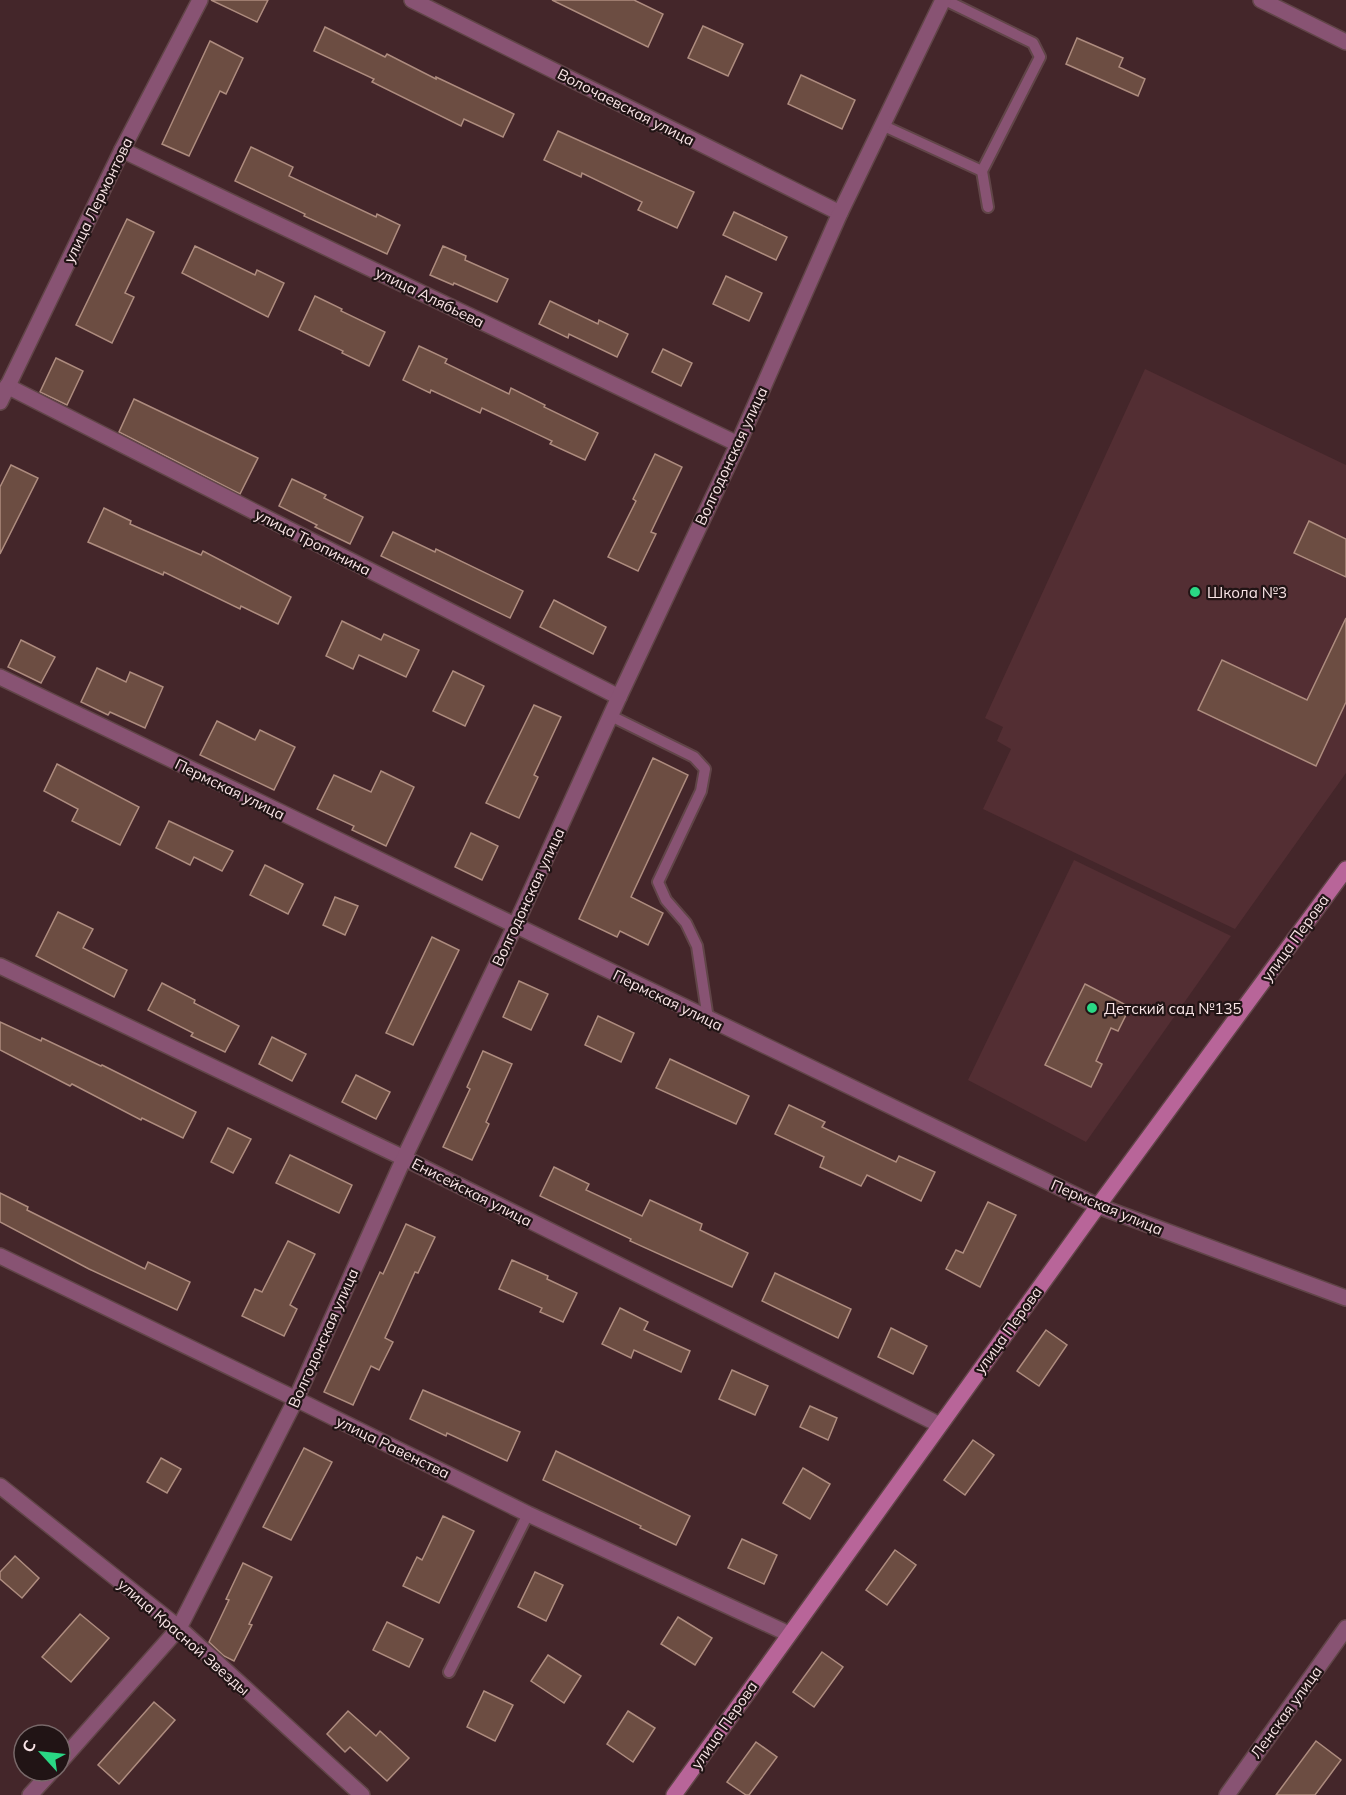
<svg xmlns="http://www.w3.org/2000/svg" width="1346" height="1795" viewBox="0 0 1346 1795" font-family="Mulish,sans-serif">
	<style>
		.built { fill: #532e33 }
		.building { fill: #6c4d42; stroke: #ae8c7f; stroke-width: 1.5 }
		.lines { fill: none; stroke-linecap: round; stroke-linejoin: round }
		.service-casing { stroke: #614548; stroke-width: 14 }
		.minor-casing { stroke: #614548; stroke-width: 18 }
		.secondary-casing { stroke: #614548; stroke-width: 18 }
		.service { stroke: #885373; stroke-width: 10 }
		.minor { stroke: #885373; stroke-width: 15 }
		.secondary { stroke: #b86599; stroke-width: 15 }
		.poi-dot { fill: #2ad885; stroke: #211415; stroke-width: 2 }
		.labels { text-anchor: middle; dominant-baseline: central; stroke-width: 4.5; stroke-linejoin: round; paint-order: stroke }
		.street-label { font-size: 15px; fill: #fae5e7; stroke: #211415 }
		.poi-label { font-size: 15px; fill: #fae5e7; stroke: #211415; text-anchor: start }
	</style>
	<rect width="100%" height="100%" fill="#44262a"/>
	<g class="built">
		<polygon points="1145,369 1346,465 1346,773 1235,929 983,809 1011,749 997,741 1003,727 985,718"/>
		<polygon points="1074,860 1231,936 1086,1142 968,1080"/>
	</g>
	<g class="building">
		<polygon points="211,0 268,0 257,22"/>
		<polygon points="552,0 634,0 663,14 648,47"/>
		<polygon points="703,26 743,44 728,76 688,58"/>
		<polygon points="325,27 385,57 387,54 436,79 436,77 514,114 503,137 464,119 461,126 372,82 374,79 314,51"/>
		<polygon points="1077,38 1123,58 1119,67 1145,79 1138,96 1066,64"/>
		<polygon points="210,41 243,58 226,94 220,91 189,156 162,144"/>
		<polygon points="801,75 855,100 842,129 788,104"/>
		<polygon points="558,131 694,192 677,228 638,210 642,202 582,173 581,177 544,160"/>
		<polygon points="251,147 293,167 289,176 376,217 377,214 400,225 387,254 304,216 305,214 235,181"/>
		<polygon points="734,212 787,237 776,260 723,235"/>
		<polygon points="127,219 154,232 125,293 134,297 112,343 76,325"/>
		<polygon points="195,246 255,275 257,270 284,283 268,317 182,273"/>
		<polygon points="443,246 466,256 465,260 508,279 497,302 454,283 453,285 430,275"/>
		<polygon points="726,276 762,293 749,321 713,304"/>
		<polygon points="315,296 342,309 341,311 385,332 369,366 342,353 343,351 299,330"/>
		<polygon points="550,301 598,324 599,320 628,334 617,357 569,334 568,338 539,324"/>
		<polygon points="419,346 447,359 445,363 509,394 511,388 545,405 544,407 598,433 585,460 550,444 552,441 482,408 480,413 431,390 430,393 403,380"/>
		<polygon points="663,349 692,363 681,386 652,372"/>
		<polygon points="56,358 83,371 67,405 40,392"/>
		<polygon points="134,399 258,458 240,494 119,432"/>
		<polygon points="655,454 682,467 651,532 656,534 638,571 608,557 636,501 633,499"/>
		<polygon points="11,465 38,478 0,554 0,487"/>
		<polygon points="292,479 326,495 324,498 363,517 350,544 315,527 317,525 279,506"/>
		<polygon points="104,508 131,521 130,524 201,555 203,551 291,597 278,624 241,606 240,609 164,572 163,575 88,542"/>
		<polygon points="1309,521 1346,539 1346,577 1294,553"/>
		<polygon points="393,532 435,552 436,549 523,591 510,618 381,556"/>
		<polygon points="554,600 606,627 593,654 540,627"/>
		<polygon points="1346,618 1346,702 1316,766 1198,710 1222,660 1307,700"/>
		<polygon points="342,621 381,640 384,634 419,650 406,677 359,655 353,669 326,656"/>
		<polygon points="21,640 55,657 41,683 8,667"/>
		<polygon points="97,668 126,682 130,672 163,687 145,728 110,712 108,715 81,702"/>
		<polygon points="453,671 484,686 465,726 433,711"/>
		<polygon points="534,705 561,717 534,775 538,777 519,818 486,803"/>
		<polygon points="217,721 255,740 260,730 295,747 274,790 200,755"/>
		<polygon points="653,758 688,775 631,897 663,913 648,945 620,931 617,937 579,919"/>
		<polygon points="57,764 139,807 120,845 72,821 78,809 44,791"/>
		<polygon points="381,771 414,787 386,846 352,830 354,826 317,809 334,775 371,792"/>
		<polygon points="169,821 233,851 222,871 194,857 190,865 156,848"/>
		<polygon points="471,833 498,846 482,880 455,867"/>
		<polygon points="265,865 303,884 288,914 250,895"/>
		<polygon points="335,897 358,906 345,935 323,925"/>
		<polygon points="58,912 93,929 83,948 127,970 114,997 36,956"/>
		<polygon points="432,937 459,950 413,1045 386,1033"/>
		<polygon points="519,981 548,994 531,1030 503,1017"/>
		<polygon points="162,983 195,1000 194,1003 239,1026 225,1052 191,1036 193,1033 148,1010"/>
		<polygon points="1085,984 1130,1007 1118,1031 1111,1028 1096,1061 1102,1064 1091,1087 1045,1065"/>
		<polygon points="598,1016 634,1033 621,1062 585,1045"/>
		<polygon points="0,1022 41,1041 42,1038 101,1066 102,1065 196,1112 183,1138 142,1118 141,1120 72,1084 70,1086 0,1050"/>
		<polygon points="272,1037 306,1054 292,1081 259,1064"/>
		<polygon points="483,1051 512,1064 486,1122 489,1124 472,1160 443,1147 470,1089 467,1087"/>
		<polygon points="670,1059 749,1096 736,1124 656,1088"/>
		<polygon points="356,1075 390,1092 376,1119 342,1102"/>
		<polygon points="789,1105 825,1122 822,1127 896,1162 899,1156 935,1172 921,1201 867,1175 861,1186 820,1167 824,1157 775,1134"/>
		<polygon points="228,1128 251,1139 233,1173 211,1162"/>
		<polygon points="290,1155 352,1185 339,1213 276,1183"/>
		<polygon points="554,1167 589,1184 586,1190 642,1216 650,1200 702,1224 700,1230 748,1253 732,1287 630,1241 631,1239 540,1196"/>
		<polygon points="0,1193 28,1207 27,1210 145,1269 148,1262 190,1282 177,1310 89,1269 0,1222"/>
		<polygon points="988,1202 1016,1215 980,1287 946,1269 956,1250 963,1253"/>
		<polygon points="406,1224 435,1237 418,1273 415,1272 385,1338 393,1342 379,1370 371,1366 353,1405 324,1392 380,1272 383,1274"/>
		<polygon points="288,1241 315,1254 290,1305 297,1309 284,1336 242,1316 255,1289 262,1292"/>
		<polygon points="512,1260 548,1276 547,1279 577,1293 563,1322 540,1312 542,1308 499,1289"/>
		<polygon points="775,1273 851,1309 838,1338 762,1301"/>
		<polygon points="620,1308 648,1322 644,1330 690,1351 681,1372 634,1350 631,1358 602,1344"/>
		<polygon points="891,1328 927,1346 913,1374 878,1357"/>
		<polygon points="1046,1330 1067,1345 1039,1386 1017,1371"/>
		<polygon points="732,1370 768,1386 755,1415 719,1399"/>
		<polygon points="423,1390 520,1432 507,1461 447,1433 446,1436 410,1419"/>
		<polygon points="810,1406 837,1418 828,1440 800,1427"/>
		<polygon points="973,1440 994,1455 965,1495 944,1480"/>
		<polygon points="304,1448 332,1462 291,1540 263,1527"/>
		<polygon points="556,1451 690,1516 676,1545 640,1528 641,1526 543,1480"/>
		<polygon points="161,1458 181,1469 167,1493 147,1482"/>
		<polygon points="803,1468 830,1484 810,1519 783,1503"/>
		<polygon points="443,1516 474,1531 439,1603 403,1586 417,1557 422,1560"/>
		<polygon points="742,1539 777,1555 764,1584 728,1568"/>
		<polygon points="895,1550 916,1565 887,1605 866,1590"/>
		<polygon points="15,1556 39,1578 22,1598 0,1579 0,1572"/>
		<polygon points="243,1563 272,1577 249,1624 252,1625 234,1661 224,1656 209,1642 229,1600 226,1599"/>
		<polygon points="535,1572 563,1585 546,1621 518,1607"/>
		<polygon points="80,1614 109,1638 71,1682 42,1657"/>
		<polygon points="678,1617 712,1638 695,1665 661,1644"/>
		<polygon points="387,1622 423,1639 409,1667 373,1650"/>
		<polygon points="822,1652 843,1667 814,1707 793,1692"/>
		<polygon points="548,1655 581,1676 564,1703 531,1681"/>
		<polygon points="484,1691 513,1705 495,1741 467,1727"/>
		<polygon points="154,1702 175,1720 119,1784 98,1765"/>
		<polygon points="348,1711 376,1736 380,1731 409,1758 387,1781 350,1747 345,1752 327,1734"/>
		<polygon points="628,1711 655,1728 633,1762 607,1744"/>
		<polygon points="1316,1741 1341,1760 1315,1795 1276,1795"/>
		<polygon points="756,1742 777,1757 749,1795 746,1795 727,1782"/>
	</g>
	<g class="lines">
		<defs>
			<g id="service">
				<polyline points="945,0 1033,43 1040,57 982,171 988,207"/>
				<polyline points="884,126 982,171"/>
				<polyline points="611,716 694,757 705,769 701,791 658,882 666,900 686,923 697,946 708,1019"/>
				<polyline points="449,1672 528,1514"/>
			</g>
			<g id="minor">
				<polyline points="412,0 840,213"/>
				<polyline points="1261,0 1346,42"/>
				<polyline points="122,150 738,444"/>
				<polyline points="7,386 619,697"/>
				<polyline points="0,402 122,150 200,0"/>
				<polyline points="0,677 1098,1206 1346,1298"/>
				<polyline points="0,966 404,1158 940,1425"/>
				<polyline points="0,1256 296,1399 528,1514 789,1634"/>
				<polyline points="0,1486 179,1628 362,1795"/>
				<polyline points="60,1762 179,1628 296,1399 404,1158 515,926 619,697 738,444 840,213 943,0"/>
				<polyline points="30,1795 52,1771"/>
				<polyline points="1227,1795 1346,1628"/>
			</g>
			<polyline id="secondary" points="674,1795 1098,1206 1346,869"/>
		</defs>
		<use href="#service" class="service-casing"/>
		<use href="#minor" class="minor-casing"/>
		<use href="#secondary" class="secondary-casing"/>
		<use href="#service" class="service"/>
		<use href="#minor" class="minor"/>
		<use href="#secondary" class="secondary"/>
	</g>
	<g class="poi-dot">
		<circle cx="1195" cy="592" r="6"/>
		<circle cx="1092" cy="1008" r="6"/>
	</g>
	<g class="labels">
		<g class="street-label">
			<text transform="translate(626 107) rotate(27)">Волочаевская улица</text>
			<text transform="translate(98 200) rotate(-64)">улица Лермонтова</text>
			<text transform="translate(430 297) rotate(26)">улица Алябьева</text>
			<text transform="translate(731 456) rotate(-65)">Волгодонская улица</text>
			<text transform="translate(313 542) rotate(27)">улица Тропинина</text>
			<text transform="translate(230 789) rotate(26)">Пермская улица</text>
			<text transform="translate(528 897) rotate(-65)">Волгодонская улица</text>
			<text transform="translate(1295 938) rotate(-54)">улица Перова</text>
			<text transform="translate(668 1000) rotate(26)">Пермская улица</text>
			<text transform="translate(472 1192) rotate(27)">Енисейская улица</text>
			<text transform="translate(1107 1207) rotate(23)">Пермская улица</text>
			<text transform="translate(1008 1330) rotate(-54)">улица Перова</text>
			<text transform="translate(323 1338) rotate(-66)">Волгодонская улица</text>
			<text transform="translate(393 1447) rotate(26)">улица Равенства</text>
			<text transform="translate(184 1637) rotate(41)">улица Красной Звезды</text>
			<text transform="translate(1286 1712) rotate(-54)">Ленская улица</text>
			<text transform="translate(724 1725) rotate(-55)">улица Перова</text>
		</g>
		<g class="poi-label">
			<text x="1207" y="592">Школа №3</text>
			<text x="1104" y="1008">Детский сад №135</text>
		</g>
	</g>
	<g transform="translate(42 1753) rotate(297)"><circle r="28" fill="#211415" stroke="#786869" stroke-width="1.5"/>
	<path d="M0-4.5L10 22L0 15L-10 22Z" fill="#2ad885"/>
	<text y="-9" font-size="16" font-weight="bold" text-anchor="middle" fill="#fae5e7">С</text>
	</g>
</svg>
